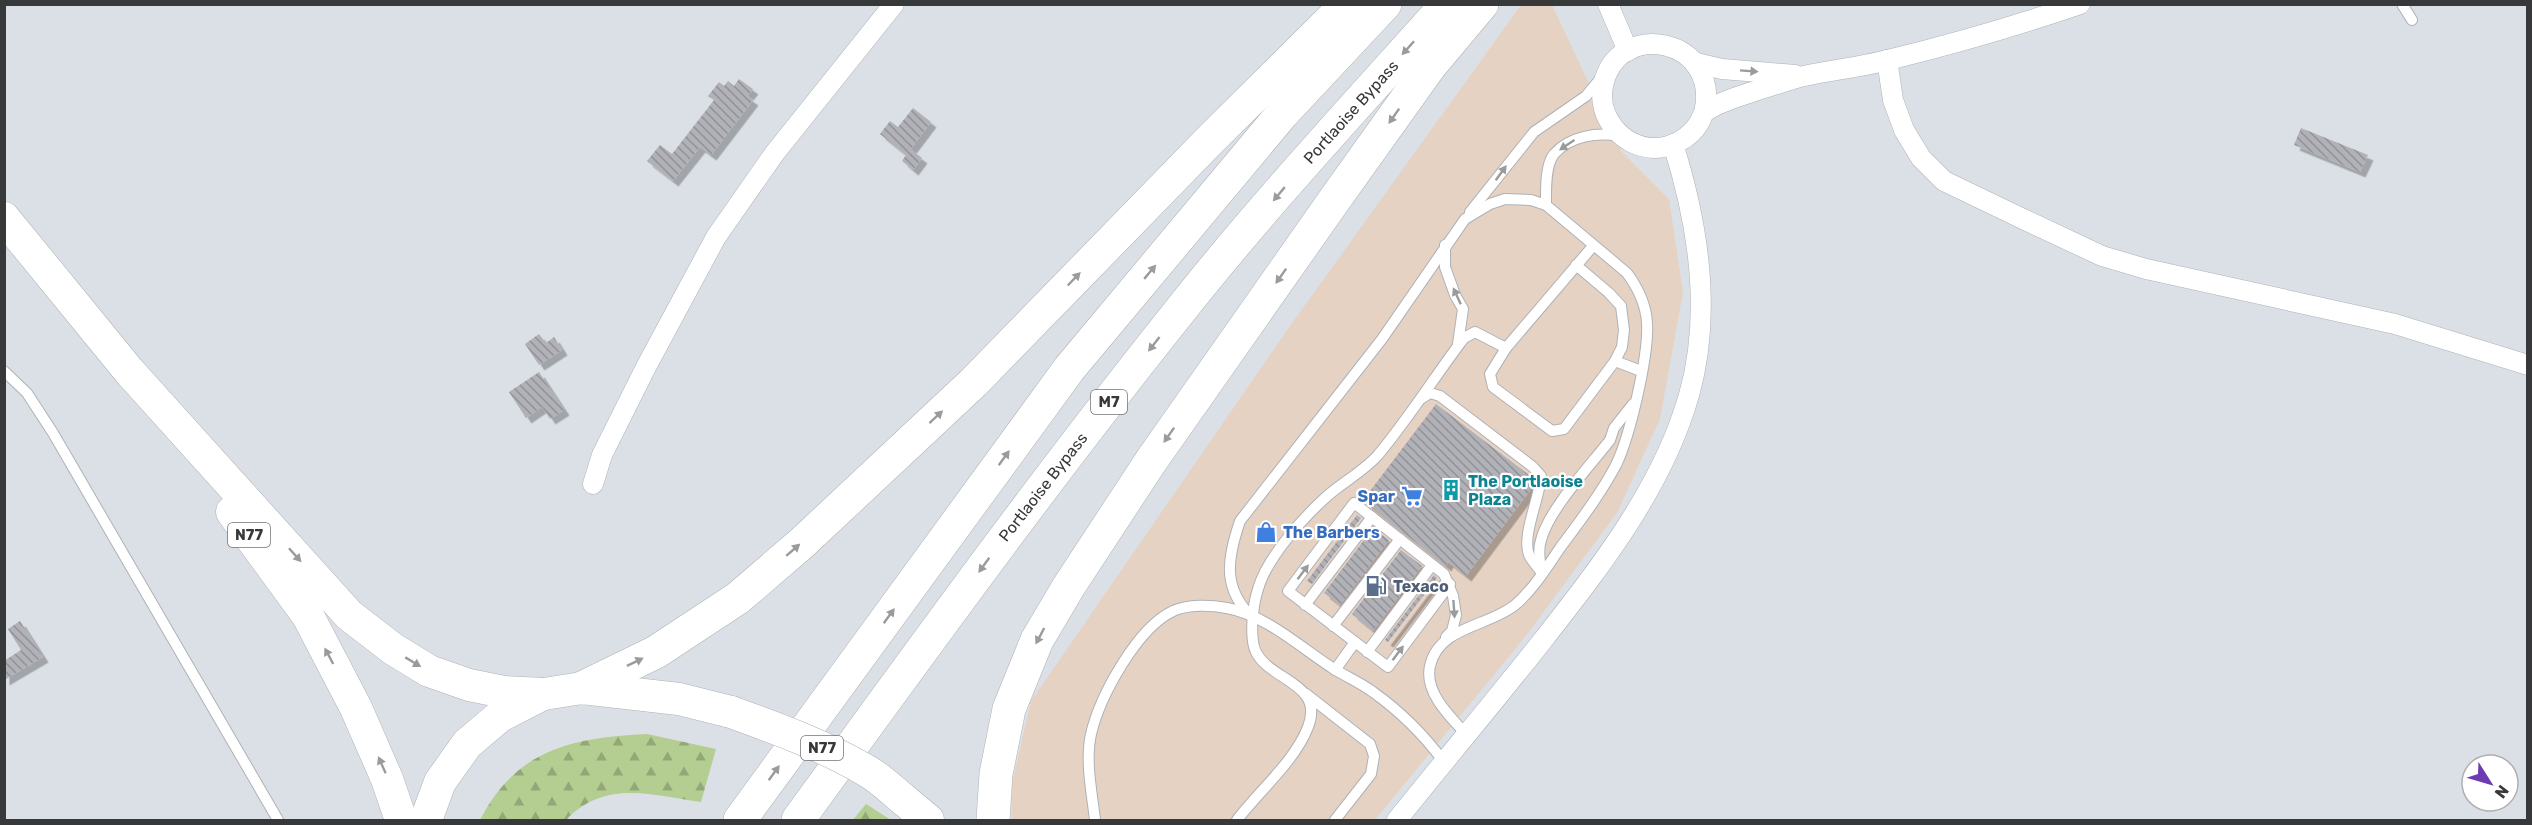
<svg xmlns="http://www.w3.org/2000/svg" width="2532" height="825" viewBox="0 0 2532 825" font-family="Rubik,sans-serif">
	<style>
		.commercial { fill: #e6d2c3 }
		.forest { fill: url(#forest-firs) }
		.building { fill: url(#building-back-hatch); filter: url(#shadow) }
		.lines { fill: none; stroke-linecap: round; stroke-linejoin: round }
		.service-casing { stroke: #adb2b7; stroke-width: 12 }
		.minor-casing { stroke: #adb2b7; stroke-width: 21 }
		.primary-casing { stroke: #adb2b7; stroke-width: 33 }
		.motorway-casing { stroke: #adb2b7; stroke-width: 34 }
		.service { stroke: #fff; stroke-width: 10 }
		.minor { stroke: #fff; stroke-width: 20 }
		.primary { stroke: #fff; stroke-width: 32 }
		.motorway { stroke: #fff; stroke-width: 33 }
		.primary-bridge-casing { stroke: #adb2b7; stroke-width: 33; stroke-linecap: butt }
		.primary-bridge { stroke: #fff; stroke-width: 32 }
		.oneway { fill: #9a9c9c }
		.labels { text-anchor: middle; dominant-baseline: central; stroke-width: 4.5; stroke-linejoin: round; paint-order: stroke }
		.shield { fill: #fff; stroke: #727475; stroke-width: 1.5 }
		.shield-label { font-size: 15px; font-weight: bold; fill: #36383a }
		.street-label { font-size: 16px; fill: #36383a; stroke: #fff }
		.culture-label { font-size: 16px; font-weight: bold; fill: #0d838f; stroke: #fff; text-anchor: start }
		.shop-label { font-size: 16px; font-weight: bold; fill: #366cbe; stroke: #fff; text-anchor: end }
		.service-label { font-size: 16px; font-weight: bold; fill: #4e5e75; stroke: #fff; text-anchor: start }
	</style>
	<defs>
		<pattern id="forest-firs" width="22" height="20" patternUnits="userSpaceOnUse" patternTransform="scale(1.5)"><rect width="22" height="20" fill="#b4cd91"/><path d="M5 1l3.5 6h-7zM16 11l3.5 6h-7z" fill="#93a777"/></pattern>
		<pattern id="building-back-hatch" width="6" height="6" patternUnits="userSpaceOnUse" patternTransform="scale(1.5)"><rect width="6" height="6" fill="#b1b1b8"/><path d="M-1 5l2 2M0 0l6 6M5-1l2 2" fill="none" stroke="#919197"/></pattern>
		<filter id="shadow"><feDropShadow dx="5.5" dy="5.5" stdDeviation="0" flood-color="#0004"/></filter>
	</defs>
	<rect width="100%" height="100%" fill="#dbe0e6"/>
	<polygon class="commercial" points="1521,5 1552,5 1621,151 1669,199 1683,292 1660,419 1617,513 1525,637 1375,820 1012,820 1011,788 1031,701 1292,323"/>
	<g class="forest">
		<path d="M647,734L716,749L701,802C652,795 605,779 566,820H480C517,748 573,738 647,734Z"/>
		<polygon points="866,804 891,820 853,820"/>
	</g>
	<g class="building">
		<polygon points="739,79 753,89 747,96 753,100 711,155 700,147 673,181 647,161 660,145 672,154 714,100 708,96 719,82 724,86 728,81 734,86"/>
		<polygon points="913,108 931,122 906,155 880,134 890,121 898,127"/>
		<polygon points="2301,128 2368,155 2360,172 2294,145"/>
		<polygon points="910,149 922,158 913,170 902,161"/>
		<polygon points="539,334 546,343 554,337 562,350 539,365 525,344"/>
		<polygon points="539,372 564,410 550,419 542,407 526,418 509,392"/>
		<polygon points="1436,404 1533,478 1531,489 1466,576 1448,562 1446,566 1366,503 1368,501 1364,499"/>
		<polygon points="1357,515 1361,518 1312,584 1307,581"/>
		<polygon points="1373,528 1389,540 1340,605 1324,593"/>
		<polygon points="1401,550 1422,566 1373,631 1352,614"/>
		<polygon points="1434,575 1437,578 1388,642 1385,640"/>
		<polygon points="20,621 43,657 4,680 4,661 21,650 8,629"/>
	</g>
	<g class="lines">
		<defs>
			<g id="service">
				<polyline points="2402,4 2412,20"/>
				<path d="M1546,205C1546,191 1545,165 1554,154C1570,136 1597,132 1619,136"/>
				<polyline points="1470,212 1534,132 1586,96 1601,78"/>
				<polyline points="1445,245 1445,267 1455,295 1463,309 1458,344"/>
				<polyline points="1506,348 1593,246"/>
				<polyline points="1615,361 1641,371"/>
				<polyline points="4,371 27,393 53,433 278,820"/>
				<path d="M1422,398L1430,393L1440,396L1533,467L1541,476C1540,498 1520,538 1530,557C1533,562 1538,568 1542,573"/>
				<path d="M1541,568C1539,558 1538,549 1541,540C1549,509 1590,466 1610,440L1614,428L1633,404"/>
				<polyline points="1305,605 1372,517"/>
				<path d="M1253,618C1222,589 1227,559 1240,521L1382,339L1465,219L1490,204L1505,199L1531,200L1546,205L1627,273C1638,288 1646,304 1647,323C1649,355 1630,436 1616,465C1600,495 1580,521 1560,548C1547,567 1533,590 1515,605C1488,627 1439,626 1430,666C1424,692 1450,717 1467,735"/>
				<polyline points="1333,626 1400,539"/>
				<polyline points="1355,642 1388,667 1450,584"/>
				<polyline points="1367,652 1432,565"/>
				<polyline points="1335,670 1355,642 1288,591 1354,503 1444,574 1453,596 1456,615 1452,631 1446,637"/>
				<polyline points="1306,694 1370,744 1374,756 1371,774 1335,820"/>
				<path d="M1095,820C1092,793 1085,761 1091,734C1100,696 1137,628 1173,611C1188,604 1211,605 1227,608C1266,615 1301,648 1334,669C1347,677 1361,683 1373,692C1401,712 1424,735 1444,762"/>
				<path d="M1237,820C1259,791 1295,761 1308,727C1325,683 1270,681 1256,652C1249,638 1253,604 1258,589C1267,558 1301,520 1325,498C1341,483 1363,472 1378,455C1409,418 1435,376 1464,338L1475,332L1506,348L1490,374L1493,387L1552,431L1564,429L1615,361L1622,347L1624,330L1621,306L1609,293L1576,265"/>
			</g>
			<g id="minor">
				<polyline points="1608,4 1628,51"/>
				<polyline points="1887,60 1893,100 1904,130 1921,158 1944,181 2021,218 2102,256 2146,269 2395,324 2528,365"/>
				<polyline points="1696,63 1722,69 1795,75"/>
				<path d="M1704,113C1722,38 1617,17 1603,86C1597,117 1622,147 1654,148C1672,148 1690,138 1699,123C1702,118 1702,114 1706,111C1719,102 1737,97 1752,92C1769,87 1787,80 1804,76C1832,70 1860,67 1888,60C1953,44 2016,26 2080,4"/>
				<polyline points="593,484 602,455 646,367 716,237 774,154 894,4"/>
				<path d="M1397,820C1445,760 1495,701 1543,640C1601,566 1663,487 1689,395C1712,314 1698,223 1673,144"/>
			</g>
			<g id="primary">
				<polyline points="4,218 129,371 349,615 393,649 429,671 469,685 504,692 544,694 582,688 679,699 731,712"/>
				<polyline points="232,512 308,616 356,708 387,779 401,820"/>
				<polyline points="904,800 928,820"/>
				<polyline points="426,820 440,782 467,744 500,716 543,694"/>
			</g>
			<g id="motorway">
				<polyline points="582,688 656,652 738,598 802,543 974,382 1209,141 1347,4"/>
				<polyline points="740,820 1069,369 1282,114 1385,4"/>
				<path d="M798,820C921,651 1044,481 1175,317C1260,209 1355,107 1447,4"/>
				<polyline points="993,820 996,774 1009,709 1037,640 1069,586 1151,461 1335,199 1430,66 1482,4"/>
			</g>
		</defs>
		<use href="#service" class="service-casing"/>
		<use href="#minor" class="minor-casing"/>
		<use href="#primary" class="primary-casing"/>
		<use href="#motorway" class="motorway-casing"/>
		<use href="#service" class="service"/>
		<use href="#minor" class="minor"/>
		<use href="#primary" class="primary"/>
		<use href="#motorway" class="motorway"/>
		<defs>
			<path id="primary-bridge" d="M731,712C778,729 825,746 867,771C881,779 892,790 904,800"/>
		</defs>
		<use href="#primary-bridge" class="primary-bridge-casing"/>
		<use href="#primary-bridge" class="primary-bridge"/>
	</g>
	<defs><path id="oneway-solid" d="M-6-.8H1V-3.2L6.5 0L1 3.2V.8H-6Z" transform="scale(1.5)"/></defs>
	<g class="oneway">
		<use href="#oneway-solid" transform="translate(1408 48) rotate(132)"/>
		<use href="#oneway-solid" transform="translate(1749 71) rotate(4)"/>
		<use href="#oneway-solid" transform="translate(1394 116) rotate(125)"/>
		<use href="#oneway-solid" transform="translate(1567 145) rotate(146)"/>
		<use href="#oneway-solid" transform="translate(1501 173) rotate(-54)"/>
		<use href="#oneway-solid" transform="translate(1279 194) rotate(130)"/>
		<use href="#oneway-solid" transform="translate(1150 272) rotate(-50)"/>
		<use href="#oneway-solid" transform="translate(1281 276) rotate(125)"/>
		<use href="#oneway-solid" transform="translate(1074 279) rotate(-46)"/>
		<use href="#oneway-solid" transform="translate(1457 296) rotate(-115)"/>
		<use href="#oneway-solid" transform="translate(1154 344) rotate(128)"/>
		<use href="#oneway-solid" transform="translate(936 417) rotate(-43)"/>
		<use href="#oneway-solid" transform="translate(1169 435) rotate(125)"/>
		<use href="#oneway-solid" transform="translate(1004 458) rotate(-54)"/>
		<use href="#oneway-solid" transform="translate(793 550) rotate(-41)"/>
		<use href="#oneway-solid" transform="translate(295 555) rotate(48)"/>
		<use href="#oneway-solid" transform="translate(984 565) rotate(126)"/>
		<use href="#oneway-solid" transform="translate(1303 572) rotate(-53)"/>
		<use href="#oneway-solid" transform="translate(1454 609) rotate(86)"/>
		<use href="#oneway-solid" transform="translate(889 616) rotate(-54)"/>
		<use href="#oneway-solid" transform="translate(1040 636) rotate(118)"/>
		<use href="#oneway-solid" transform="translate(1398 653) rotate(-53)"/>
		<use href="#oneway-solid" transform="translate(329 656) rotate(-118)"/>
		<use href="#oneway-solid" transform="translate(413 662) rotate(31)"/>
		<use href="#oneway-solid" transform="translate(635 662) rotate(-26)"/>
		<use href="#oneway-solid" transform="translate(382 765) rotate(-114)"/>
		<use href="#oneway-solid" transform="translate(774 773) rotate(-54)"/>
	</g>
	<defs>
		<symbol id="building-bare" viewBox="-9 -9 18 18"><path d="M-4-6H4V6H1V3H-1V6H-4ZM-2.5-4.3h1.7v1.8h-1.7ZM.8-4.3h1.7v1.8H.8ZM-2.5-1h1.7V.8h-1.7ZM.8-1h1.7V.8H.8Z" fill="#0f9aa8" stroke="#fff" stroke-width="2.5" paint-order="stroke"/></symbol>
		<symbol id="supermarket-bare" viewBox="-9 -9 18 18"><path d="M-6-5.5h2.5l.6 2H6L4.5 2H-2.5L-4.4-4H-6ZM-1.5 3.2a1.3 1.3 0 1 0 .1 0ZM3 3.2a1.3 1.3 0 1 0 .1 0Z" fill="#3f7fe0" stroke="#fff" stroke-width="2.5" paint-order="stroke"/></symbol>
		<symbol id="shop-bare" viewBox="-9 -9 18 18"><path d="M-5-2.5h2.3a2.7 3.5 0 0 1 5.4 0H5L5.5 6h-11ZM-1.5-2.5h3a1.5 2.3 0 0 0-3 0Z" fill="#3f7fe0" stroke="#fff" stroke-width="2.5" paint-order="stroke"/></symbol>
		<symbol id="fuel-bare" viewBox="-9 -9 18 18"><path d="M-5.5-6h7V0h2V4h1.3V-2.5L3-4.5l.8-.8L6-3V5H2.5V1h-1V6h-7ZM-4.2-4.7v3.2H.2V-4.7Z" fill="#5c6f8a" stroke="#fff" stroke-width="2.5" paint-order="stroke"/></symbol>
	</defs>
	<g fill-rule="evenodd">
		<use href="#building-bare" x="1436" y="475" width="30" height="30"/>
		<use href="#supermarket-bare" x="1397" y="481" width="30" height="30"/>
		<use href="#shop-bare" x="1251" y="517" width="30" height="30"/>
		<use href="#fuel-bare" x="1361" y="571" width="30" height="30"/>
	</g>
	<g class="labels">
		<g class="shield">
			<rect x="1091" y="390" width="36" height="24" rx="4.5"/>
			<rect x="228" y="523" width="42" height="24" rx="4.5"/>
			<rect x="801" y="736" width="42" height="24" rx="4.5"/>
		</g>
		<g class="shield-label">
			<text x="1109" y="402">M7</text>
			<text x="249" y="535">N77</text>
			<text x="822" y="748">N77</text>
		</g>
		<g class="street-label">
			<text transform="translate(1351 112) rotate(-48)">Portlaoise Bypass</text>
			<text transform="translate(1043 487) rotate(-52)">Portlaoise Bypass</text>
		</g>
		<g class="culture-label">
			<text x="1468" y="481">The Portlaoise<tspan x="1468" dy="18">Plaza</tspan></text>
		</g>
		<g class="shop-label">
			<text x="1395" y="496">Spar</text>
			<text x="1283" y="532" text-anchor="start">The Barbers</text>
		</g>
		<g class="service-label">
			<text x="1393" y="586">Texaco</text>
		</g>
	</g>
	<rect width="2532" height="825" fill="none" stroke="#36383a" stroke-width="12"/>
	<g transform="translate(2490 783) rotate(127)"><circle r="28" fill="#ffffff" stroke="#afafb0" stroke-width="1.5"/>
	<path d="M0-4.5L10 22L0 15L-10 22Z" fill="#6f3bb2"/>
	<text y="-9" font-size="16" font-weight="bold" text-anchor="middle" fill="#36383a">N</text>
	</g>
</svg>
